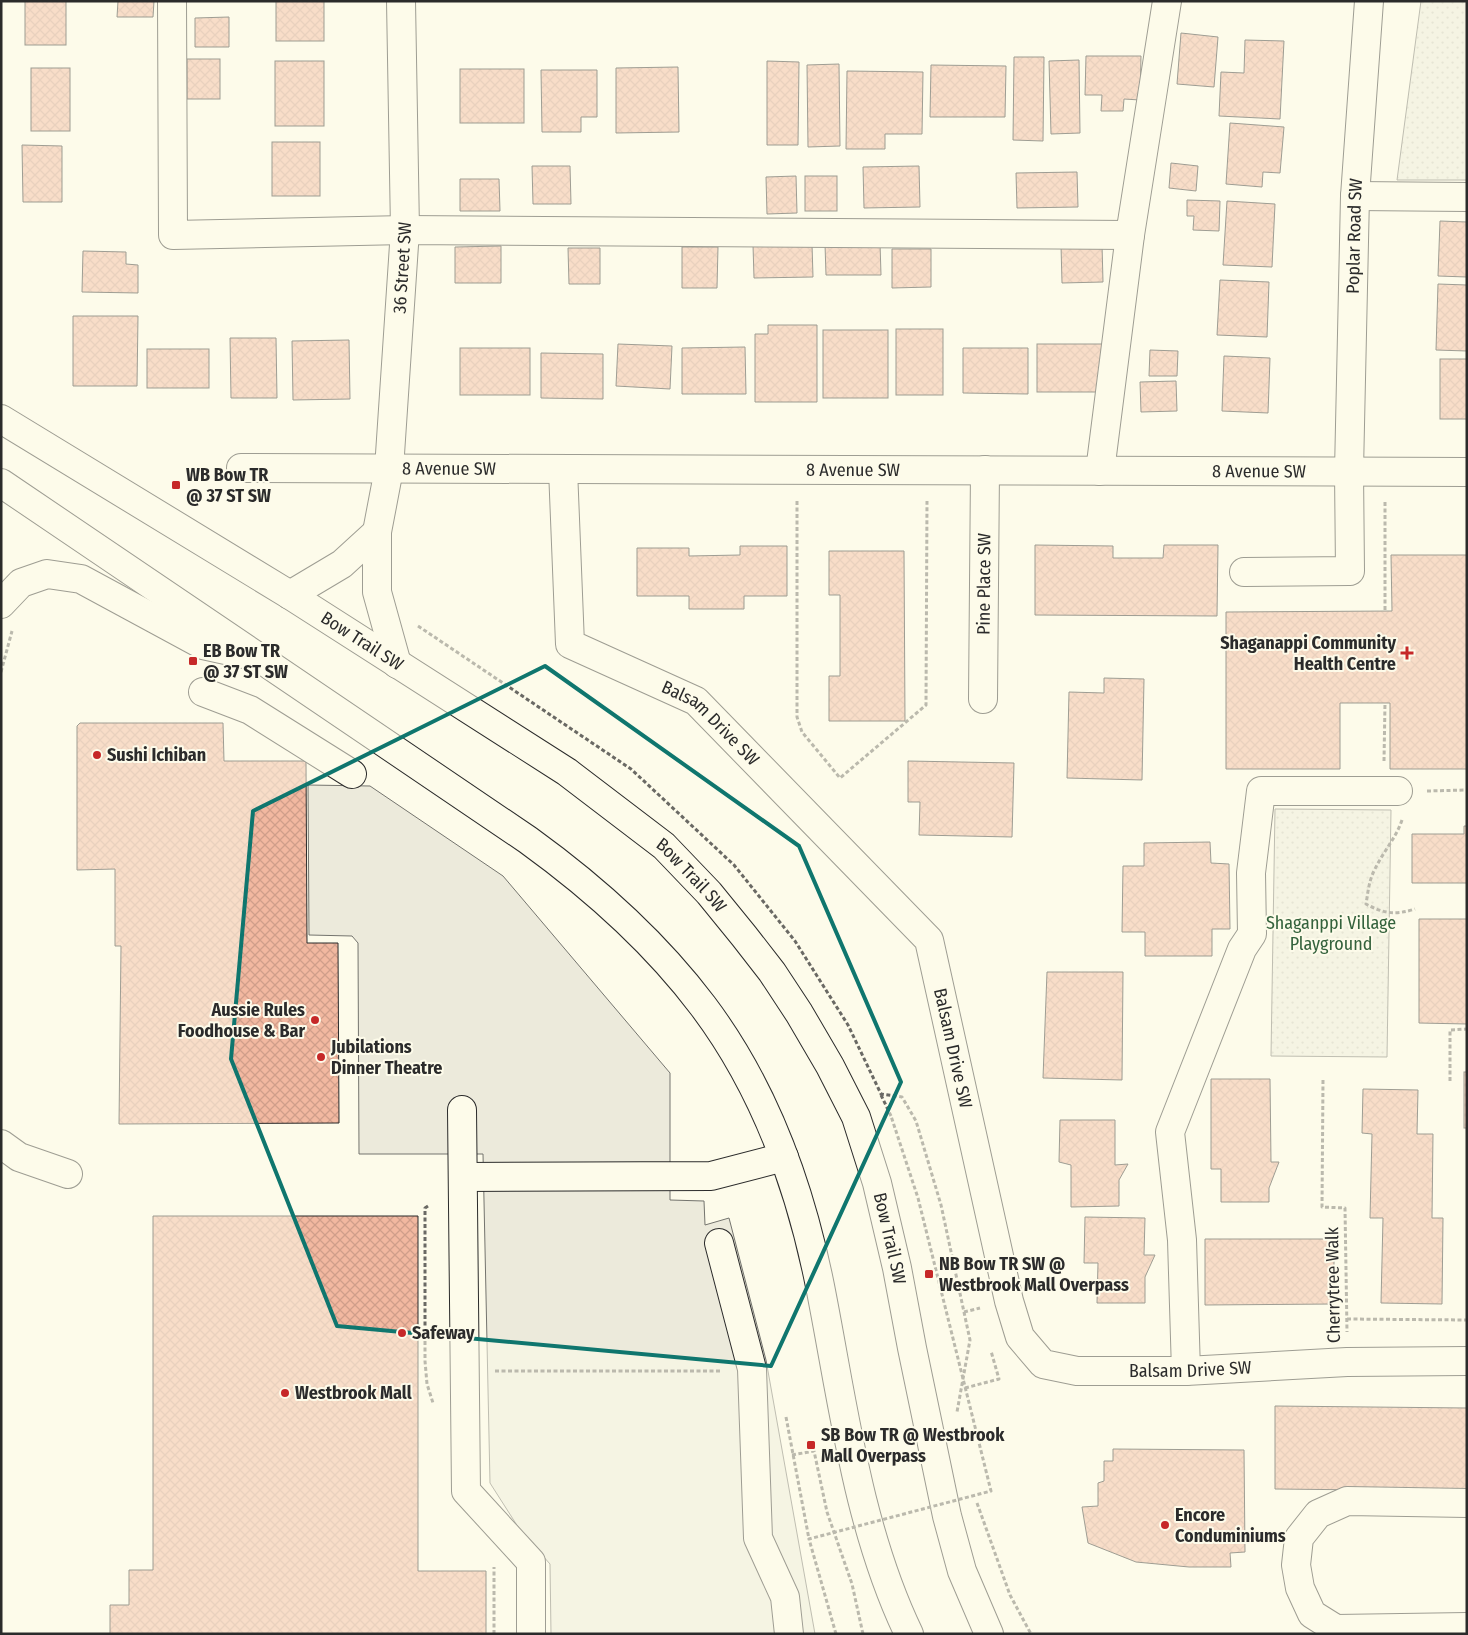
<svg xmlns="http://www.w3.org/2000/svg" width="1468" height="1635" viewBox="0 0 1468 1635" font-family="'Fira Sans Condensed',sans-serif">
	<style>
		.park { fill: url(#park-dots); stroke: #74746e }
		.parking { fill: #eceadb; stroke: #74746e }
		.building { fill: url(#building-cross-hatch); stroke: #2b2b2b }
		.lines { fill: none; stroke-linecap: round; stroke-linejoin: round }
		.minor-casing { stroke: #2b2b2b; stroke-width: 30 }
		.major-casing { stroke: #2b2b2b; stroke-width: 30 }
		.path { stroke: #6a6964; stroke-width: 3; stroke-dasharray: 4 2.5; stroke-linecap: butt }
		.minor { stroke: #fdfbea; stroke-width: 28 }
		.major { stroke: #fdfbea; stroke-width: 28 }
		.path-bridge { stroke: #6a6964; stroke-width: 3; stroke-dasharray: 4 2.5; stroke-linecap: butt }
		.marked { fill: none; stroke: #0f766e; stroke-width: 4; stroke-linejoin: round }
		.poi-dot { fill: #c62828; stroke: #fdfbea; stroke-width: 2 }
		.labels { text-anchor: middle; dominant-baseline: central; stroke-width: 4; stroke-linejoin: round; paint-order: stroke }
		.street-label { font-size: 18px; fill: #2b2b2b; stroke: #fdfbea }
		.poi-label { font-size: 18px; font-weight: bold; fill: #2b2b2b; stroke: #fdfbea; text-anchor: start }
		.park-label { font-size: 18px; fill: #34623c; stroke: #fdfbea }
	</style>
	<defs>
		<pattern id="park-dots" width="8" height="8" patternUnits="userSpaceOnUse" patternTransform="scale(1.25)"><rect width="8" height="8" fill="#ecebdb"/><path d="M2 2h.1M6 6h.1" fill="none" stroke="#cbcabc" stroke-width="1.8" stroke-linecap="round"/></pattern>
		<pattern id="building-cross-hatch" width="8" height="8" patternUnits="userSpaceOnUse" patternTransform="scale(1.25)"><rect width="8" height="8" fill="#f2b8a0"/><path d="M0 0l8 8M0 8l8-8" fill="none" stroke="#d09e8a"/></pattern>
	</defs>
	<rect width="100%" height="100%" fill="#fdfbea"/>
	<g class="park">
		<polygon points="1421,1 1467,1 1467,180 1397,180"/>
		<polygon points="1275,809 1391,810 1387,1057 1271,1056"/>
	</g>
	<polygon class="parking" points="308,785 370,786 503,876 670,1073 670,1200 704,1201 705,1225 729,1218 766,1360 815,1634 551,1634 550,1564 520,1530 490,1483 483,1154 359,1154 358,943 352,936 309,935"/>
	<g class="building">
		<rect x="25" y="1" width="41" height="44"/>
		<polygon points="118,1 154,1 153,17 117,17"/>
		<rect x="276" y="1" width="48" height="40"/>
		<polygon points="229,17 229,47 195,47 195,18"/>
		<polygon points="1181,33 1218,37 1214,87 1177,84"/>
		<polygon points="1245,40 1284,41 1280,119 1219,116 1221,72 1244,73"/>
		<polygon points="1086,56 1141,56 1140,100 1124,99 1123,111 1101,111 1102,95 1085,95"/>
		<polygon points="1014,57 1044,57 1043,141 1013,140"/>
		<rect x="187" y="59" width="33" height="40"/>
		<polygon points="1079,60 1080,133 1051,134 1049,61"/>
		<rect x="275" y="61" width="49" height="65"/>
		<polygon points="767,61 799,62 798,145 767,145"/>
		<polygon points="839,64 840,146 808,147 807,65"/>
		<polygon points="931,65 1006,66 1005,117 930,117"/>
		<polygon points="678,67 679,132 616,133 616,68"/>
		<rect x="31" y="68" width="39" height="63"/>
		<rect x="460" y="69" width="64" height="54"/>
		<polygon points="541,70 597,70 597,117 581,117 581,132 542,132"/>
		<polygon points="847,71 923,72 922,134 885,134 885,149 846,149"/>
		<polygon points="1230,123 1284,127 1280,173 1263,172 1262,187 1226,184"/>
		<rect x="272" y="142" width="48" height="54"/>
		<polygon points="22,145 62,146 62,202 23,202"/>
		<polygon points="1171,163 1198,166 1196,191 1169,188"/>
		<polygon points="532,166 570,166 571,204 533,204"/>
		<polygon points="919,166 920,207 864,208 863,167"/>
		<polygon points="1077,172 1078,207 1017,208 1016,173"/>
		<polygon points="796,176 797,213 767,214 766,177"/>
		<rect x="805" y="176" width="32" height="35"/>
		<polygon points="460,179 499,179 500,211 460,211"/>
		<polygon points="1187,200 1220,201 1219,231 1193,230 1194,216 1187,216"/>
		<polygon points="1227,201 1275,204 1272,267 1223,265"/>
		<polygon points="1440,221 1467,222 1467,277 1438,276"/>
		<polygon points="880,243 881,275 826,275 825,244"/>
		<polygon points="812,244 813,277 754,278 753,245"/>
		<polygon points="1102,244 1103,282 1062,283 1061,245"/>
		<polygon points="501,246 501,283 455,283 455,247"/>
		<polygon points="682,247 718,247 717,288 682,288"/>
		<polygon points="568,248 600,248 600,284 569,284"/>
		<polygon points="892,249 931,249 931,287 892,288"/>
		<polygon points="83,251 126,252 126,264 138,265 138,293 82,292"/>
		<polygon points="1220,280 1269,282 1267,337 1217,335"/>
		<polygon points="1438,284 1467,285 1467,351 1436,350"/>
		<polygon points="73,316 138,316 137,386 73,386"/>
		<polygon points="768,325 817,325 817,402 755,402 755,334 768,334"/>
		<rect x="896" y="329" width="47" height="66"/>
		<rect x="823" y="330" width="65" height="68"/>
		<polygon points="230,338 276,338 277,398 231,398"/>
		<polygon points="349,340 350,399 293,400 292,341"/>
		<polygon points="618,344 672,346 670,389 616,386"/>
		<rect x="1037" y="344" width="65" height="48"/>
		<polygon points="745,347 746,394 682,394 682,348"/>
		<rect x="460" y="348" width="70" height="47"/>
		<polygon points="963,348 1028,348 1028,394 963,393"/>
		<rect x="147" y="349" width="62" height="39"/>
		<polygon points="1150,350 1178,351 1177,376 1149,376"/>
		<polygon points="541,353 603,354 603,399 541,398"/>
		<polygon points="1224,356 1270,358 1268,413 1222,411"/>
		<rect x="1440" y="359" width="27" height="60"/>
		<polygon points="1176,381 1177,411 1141,412 1140,382"/>
		<polygon points="1035,545 1113,546 1113,558 1163,558 1164,545 1218,545 1217,616 1035,615"/>
		<polygon points="740,546 787,546 787,596 744,596 744,609 689,609 689,596 637,596 637,548 689,548 689,556 740,555"/>
		<polygon points="829,551 904,551 905,721 829,721 829,676 840,676 840,595 829,595"/>
		<polygon points="1391,555 1467,555 1467,769 1390,769 1390,703 1340,703 1340,769 1226,769 1226,612 1392,611"/>
		<polygon points="1104,678 1144,679 1142,780 1067,778 1069,692 1104,693"/>
		<polygon points="80,723 223,723 224,761 306,761 307,943 338,943 339,1123 119,1124 121,946 115,946 115,869 77,870 77,726"/>
		<polygon points="908,761 1014,763 1012,837 919,835 920,802 908,802"/>
		<polygon points="1464,826 1467,826 1467,883 1412,883 1412,834 1464,834"/>
		<polygon points="1210,842 1211,863 1229,864 1230,929 1212,929 1212,956 1145,956 1145,932 1122,932 1123,866 1144,866 1144,843"/>
		<polygon points="1419,919 1467,919 1467,1024 1419,1023"/>
		<polygon points="1047,972 1123,972 1122,1080 1043,1078"/>
		<rect x="1464" y="1072" width="3" height="56"/>
		<polygon points="1211,1079 1270,1079 1271,1162 1279,1162 1269,1188 1269,1202 1221,1202 1221,1169 1211,1169"/>
		<polygon points="1363,1089 1418,1090 1417,1134 1433,1134 1432,1218 1443,1218 1442,1304 1381,1303 1383,1218 1370,1218 1372,1134 1362,1133"/>
		<polygon points="1060,1120 1115,1120 1115,1165 1128,1164 1119,1180 1119,1206 1071,1207 1071,1165 1059,1162"/>
		<polygon points="153,1216 418,1216 418,1571 486,1571 486,1634 110,1634 110,1605 129,1605 129,1570 153,1570"/>
		<polygon points="1085,1217 1145,1218 1144,1255 1155,1255 1145,1277 1145,1303 1097,1303 1098,1263 1084,1263"/>
		<polygon points="1205,1239 1334,1239 1334,1304 1205,1305"/>
		<polygon points="1275,1406 1467,1408 1467,1491 1275,1489"/>
		<polygon points="1113,1449 1244,1450 1245,1552 1230,1553 1231,1567 1189,1567 1136,1562 1088,1543 1082,1507 1098,1506 1098,1483 1104,1481 1104,1461 1113,1461"/>
	</g>
	<g class="lines">
		<defs>
			<g id="minor">
				<polyline points="172,1 173,235 405,230 1130,235 1167,1"/>
				<polyline points="1355,196 1467,197"/>
				<path id="s1" d="M241,468L1467,472"/>
				<path id="s2" d="M563,469L570,644L696,701L929,940L1009,1301L1020,1337L1043,1364L1077,1371H1186L1347,1362L1467,1361"/>
				<polyline points="1100,471 1130,235"/>
				<path id="s3" d="M377,532L389,469L405,230L401,1"/>
				<path id="s4" d="M1244,572L1350,571L1349,471L1355,196L1369,1"/>
				<polyline points="203,692 250,710 352,774"/>
				<path id="s5" d="M983,699L985,470"/>
				<polyline points="462,1110 466,1491 531,1562 531,1634"/>
				<polyline points="1,1144 19,1157 68,1174"/>
				<polyline points="463,1177 711,1176 784,1157"/>
				<polyline points="719,1243 752,1369 758,1538 785,1597 789,1634"/>
				<polyline points="1186,1371 1182,1240 1170,1132 1242,949 1252,934 1251,873 1261,791 1398,791"/>
				<polyline points="1467,1503 1347,1501 1318,1514 1299,1538 1296,1565 1300,1588 1312,1614 1336,1629 1467,1627"/>
			</g>
			<g id="major">
				<path id="s6" d="M1,419L290,595L567,772L664,846L709,893L744,936L772,972L799,1013L830,1066L856,1117L877,1183L897,1268L912,1348L947,1516L962,1571L989,1634"/>
				<path d="M1,483L528,840C593,887 654,941 703,1006C764,1087 800,1186 820,1286C843,1402 857,1526 909,1634"/>
				<polyline points="377,532 377,592 397,664"/>
				<polyline points="290,595 342,564 377,532"/>
				<polyline points="1,604 21,583 47,574 81,579 203,645 244,654"/>
			</g>
		</defs>
		<use href="#minor" class="minor-casing"/>
		<use href="#major" class="major-casing"/>
		<g class="path">
			<polyline points="797,501 797,717 802,732 840,778 926,705 927,501"/>
			<polyline points="1385,502 1385,611"/>
			<polyline points="418,626 631,769 734,865 795,941 848,1025 881,1094 902,1097 916,1121 941,1205 970,1340 957,1412"/>
			<polyline points="1,672 12,631"/>
			<polyline points="1384,761 1385,703"/>
			<polyline points="1427,791 1467,790"/>
			<path d="M1402,820C1396,838 1383,852 1375,869C1369,880 1368,892 1366,904C1384,914 1396,915 1415,909"/>
			<polyline points="1323,1080 1322,1207 1345,1208 1347,1332"/>
			<polyline points="1450,1081 1450,1030 1467,1029"/>
			<polyline points="881,1095 891,1116"/>
			<polyline points="428,1206 425,1208 425,1361 427,1384 433,1403"/>
			<polyline points="964,1312 980,1308"/>
			<polyline points="1347,1319 1467,1320"/>
			<polyline points="495,1371 721,1371"/>
			<polyline points="965,1388 999,1379 991,1351"/>
			<polyline points="786,1417 809,1539"/>
			<polyline points="792,1455 814,1451 827,1512 852,1584 863,1634"/>
			<polyline points="977,1503 1010,1595 1031,1634"/>
			<polyline points="494,1634 494,1567"/>
		</g>
		<use href="#minor" class="minor"/>
		<use href="#major" class="major"/>
		<polyline class="path-bridge" points="836,1634 809,1539 991,1491 918,1198 891,1116"/>
	</g>
	<path d="M0 0H1468V1635H0ZM545,666L799,846L901,1082L771,1366L337,1326L231,1059L253,811Z" fill="#fdfbea" fill-opacity=".55" fill-rule="evenodd"/>
	<path class="marked" d="M545,666L799,846L901,1082L771,1366L337,1326L231,1059L253,811Z"/>
	<g class="poi-dot">
		<rect x="171" y="480" width="10" height="10" rx="2.5"/>
		<path d="M1404.5 645.5h5v5h5v5h-5v5h-5v-5h-5v-5h5z"/>
		<rect x="188" y="656" width="10" height="10" rx="2.5"/>
		<circle cx="97" cy="755" r="5"/>
		<circle cx="315" cy="1020" r="5"/>
		<circle cx="321" cy="1057" r="5"/>
		<rect x="924" y="1269" width="10" height="10" rx="2.5"/>
		<circle cx="402" cy="1333" r="5"/>
		<circle cx="285" cy="1393" r="5"/>
		<rect x="806" y="1440" width="10" height="10" rx="2.5"/>
		<circle cx="1165" cy="1525" r="5"/>
	</g>
	<g class="labels">
		<g class="street-label">
			<text stroke="none"><textPath href="#s4" startOffset="441">Poplar Road SW</textPath></text>
			<text stroke="none"><textPath href="#s3" startOffset="266">36 Street SW</textPath></text>
			<text stroke="none"><textPath href="#s1" startOffset="208">8 Avenue SW</textPath></text>
			<text stroke="none"><textPath href="#s1" startOffset="612">8 Avenue SW</textPath></text>
			<text stroke="none"><textPath href="#s1" startOffset="1018">8 Avenue SW</textPath></text>
			<text stroke="none"><textPath href="#s5" startOffset="115">Pine Place SW</textPath></text>
			<text stroke="none"><textPath href="#s6" startOffset="424">Bow Trail SW</textPath></text>
			<text stroke="none"><textPath href="#s2" startOffset="338">Balsam Drive SW</textPath></text>
			<text stroke="none"><textPath href="#s6" startOffset="829">Bow Trail SW</textPath></text>
			<text stroke="none"><textPath href="#s2" startOffset="758">Balsam Drive SW</textPath></text>
			<text stroke="none"><textPath href="#s6" startOffset="1249">Bow Trail SW</textPath></text>
			<text transform="translate(1333 1285) rotate(-91)">Cherrytree Walk</text>
			<text stroke="none"><textPath href="#s2" startOffset="1238">Balsam Drive SW</textPath></text>
		</g>
		<g class="poi-label">
			<text x="186" y="475">WB Bow TR<tspan x="186" dy="21">@ 37 ST SW</tspan></text>
			<text x="1396" y="643" text-anchor="end">Shaganappi Community<tspan x="1396" dy="21">Health Centre</tspan></text>
			<text x="203" y="651">EB Bow TR<tspan x="203" dy="21">@ 37 ST SW</tspan></text>
			<text x="107" y="755">Sushi Ichiban</text>
			<text x="305" y="1010" text-anchor="end">Aussie Rules<tspan x="305" dy="21">Foodhouse &amp; Bar</tspan></text>
			<text x="331" y="1047">Jubilations<tspan x="331" dy="21">Dinner Theatre</tspan></text>
			<text x="939" y="1264">NB Bow TR SW @<tspan x="939" dy="21">Westbrook Mall Overpass</tspan></text>
			<text x="412" y="1333">Safeway</text>
			<text x="295" y="1393">Westbrook Mall</text>
			<text x="821" y="1435">SB Bow TR @ Westbrook<tspan x="821" dy="21">Mall Overpass</tspan></text>
			<text x="1175" y="1515">Encore<tspan x="1175" dy="21">Conduminiums</tspan></text>
		</g>
		<g class="park-label">
			<text x="1331" y="923">Shaganppi Village<tspan x="1331" dy="21">Playground</tspan></text>
		</g>
	</g>
	<rect width="1468" height="1635" fill="none" stroke="#2b2b2b" stroke-width="5"/>
</svg>
